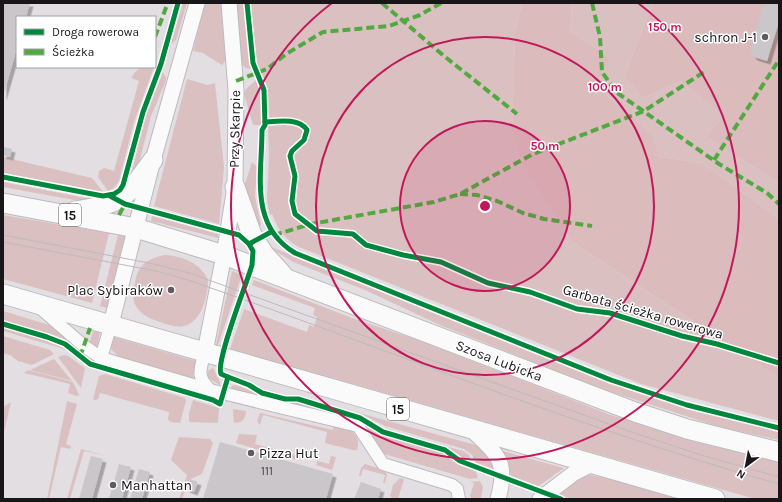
<svg xmlns="http://www.w3.org/2000/svg" width="782" height="502" viewBox="0 0 782 502" font-family="Karla,sans-serif">
	<style>
		.green { fill: #dbc0c1 }
		.forest { fill: #dbbbbc }
		.building { fill: #cac6c9; filter: url(#shadow) }
		.lines { fill: none; stroke-linecap: round; stroke-linejoin: round }
		.minor-casing { stroke: #bdbabe; stroke-width: 14 }
		.tertiary-casing { stroke: #bdbabe; stroke-width: 17 }
		.primary-casing { stroke: #bdbabe; stroke-width: 21 }
		.minor { stroke: #fbfafb; stroke-width: 12 }
		.tertiary { stroke: #fbfafb; stroke-width: 15 }
		.primary { stroke: #fbfafb; stroke-width: 19 }
		.tram { stroke: #bcbbbc; stroke-width: 1 }
		.quiet { stroke: #52a942; stroke-width: 4; stroke-dasharray: 8 4; stroke-linecap: butt }
		.cycleway-casing { stroke: #fff; stroke-width: 8 }
		.cycleway { stroke: #00873e; stroke-width: 5 }
		.ring { fill: none; stroke: #c2185b; stroke-width: 2 }
		.poi-dot { fill: #5f5c5f; stroke: #fff; stroke-width: 1.5 }
		.labels { text-anchor: middle; dominant-baseline: central; stroke-width: 3; stroke-linejoin: round; paint-order: stroke }
		.number-label { font-size: 12px; fill: #464346 }
		.shield { fill: #fff; stroke: #5e5c5e; stroke-width: 1 }
		.shield-label { font-size: 13px; font-weight: bold; fill: #191619 }
		.poi-label { font-size: 14px; fill: #191619; stroke: #fff; text-anchor: end }
		.street-label { font-size: 14px; fill: #191619; stroke: #fff }
		.centre { fill: #c2185b; stroke: #fff; stroke-width: 2 }
		.ring-label { font-size: 12px; text-anchor: middle; font-weight: bold; fill: #c2185b; stroke: #fff; stroke-width: 3; stroke-linejoin: round; paint-order: stroke }
	</style>
	<defs>
		<filter id="shadow"><feDropShadow dx="3.5" dy="3.5" stdDeviation="0" flood-color="#0004"/></filter>
	</defs>
	<rect width="100%" height="100%" fill="#e2dee2"/>
	<g class="green">
		<polygon points="183,3 187,3 176,40 171,44"/>
		<polygon points="205,3 222,3 226,60 222,65 203,53 193,51"/>
		<polygon points="237,3 244,3 252,69 246,68 241,64"/>
		<path d="M249,3H522L515,31L512,131L523,163L571,241L779,378V421L641,384L299,247C283,238 279,230 272,214L270,215L267,201L269,153L267,87L257,65Z"/>
		<polygon points="572,3 653,3 624,77 643,98 681,81 723,116 706,137 779,183 779,219 703,163 659,157 653,135 596,86 570,32"/>
		<polygon points="141,67 154,67 134,122 119,181 114,188 108,191 98,177 99,171 104,168 114,171 139,81 131,78 135,72"/>
		<polygon points="163,72 166,78 165,83 151,116 138,167 129,183 145,119"/>
		<polygon points="187,79 207,85 215,83 224,167 219,224 154,206"/>
		<polygon points="256,80 261,94 262,125 253,125 244,94 246,89"/>
		<polygon points="3,157 92,178 103,192 3,174"/>
		<polygon points="252,162 257,167 255,197 261,224 259,229 245,194 245,184"/>
		<polygon points="3,182 101,201 80,201 3,187"/>
		<polygon points="3,215 109,233 92,303 3,279"/>
		<polygon points="152,216 218,234 218,238 151,221"/>
		<polygon points="118,235 125,236 107,308 100,306"/>
		<polygon points="266,245 616,385 687,407 779,431 779,440 720,427 596,387 440,325 365,290 293,262"/>
		<path d="M165,255C182,256 201,263 208,280C208,295 202,322 184,326C175,328 166,324 157,321C148,318 138,313 134,302C132,295 134,286 136,278C140,263 150,258 165,255Z"/>
		<polygon points="232,271 242,275 218,345 216,345"/>
		<polygon points="254,280 352,318 424,342 608,414 692,441 779,462 779,499 755,499 230,349 244,309 307,332 309,325 314,327 317,317 313,315 315,308 252,285"/>
		<polygon points="3,311 49,325 79,348 75,350 56,338 3,321"/>
		<polygon points="3,325 54,340 68,350 3,331"/>
		<polygon points="93,331 100,332 97,349 89,345"/>
		<polygon points="3,336 50,350 54,354 32,365 18,361 10,355 3,353"/>
		<polygon points="114,337 196,361 193,376 194,381 120,358 111,349"/>
		<polygon points="64,355 68,356 85,368 81,388 58,357"/>
		<polygon points="54,359 72,381 30,370"/>
		<polygon points="213,368 220,382 220,385 208,378 208,371"/>
		<polygon points="28,370 73,382 79,395 77,396 68,393 70,384 24,373"/>
		<polygon points="105,374 185,398 186,401 180,423 170,422 168,419 169,412 100,393 98,399 95,400 93,399 99,376"/>
		<polygon points="236,385 263,395 296,402 325,411 230,390 232,386"/>
		<polygon points="193,400 219,408 218,423 189,422 189,413"/>
		<polygon points="67,401 77,404 66,444 71,446 70,449 61,447 49,499 47,499"/>
		<polygon points="11,402 3,436 3,407"/>
		<path d="M233,409L246,411C246,419 242,423 234,423Z"/>
		<path d="M260,413L333,430L334,423C346,426 363,434 357,450H353L325,443L327,432L263,415L260,425L257,421Z"/>
		<polygon points="359,413 479,446 489,453 497,473 477,465 472,455 464,449 385,426"/>
		<polygon points="370,426 384,435 443,452 459,463 475,469 478,478 470,479 384,454 378,447 368,428"/>
		<polygon points="380,428 463,451 469,455 472,463 459,458 444,448 386,431"/>
		<polygon points="239,434 257,435 255,444 296,455 295,459 290,459 236,443"/>
		<polygon points="179,437 210,439 213,443 202,474 190,479 182,499 179,499 187,475 171,460"/>
		<polygon points="81,449 106,456 84,451 70,499 67,499"/>
		<polygon points="503,451 564,468 536,488 511,478 508,460"/>
		<polygon points="331,456 336,457 332,470 316,465 317,461 329,464"/>
		<polygon points="365,464 384,470 387,474 385,483 383,483 385,475 363,469 361,476 359,476 361,468"/>
		<polygon points="587,474 622,482 677,499 573,499 554,494 574,479"/>
		<polygon points="400,478 404,479 398,499 393,499 390,496 393,485"/>
		<polygon points="480,481 483,487 481,499 472,499 470,496 474,483 470,482"/>
	</g>
	<g class="forest">
		<polygon points="522,3 572,3 570,32 609,58 596,86 653,135 659,157 703,163 779,219 779,378 571,241 522,163 512,131 515,31"/>
		<polygon points="653,3 779,3 779,183 706,137 723,116 681,81 643,98 624,77"/>
	</g>
	<g class="building">
		<polygon points="3,3 30,3 26,17 17,17 17,48 3,97"/>
		<polygon points="764,3 779,3 779,22 767,61 754,57 750,52"/>
		<polygon points="4,147 12,149 10,157 3,155"/>
		<polygon points="220,442 333,474 326,499 203,499"/>
		<polygon points="91,456 103,459 92,499 79,499"/>
		<polygon points="119,464 131,467 122,499 109,499"/>
		<polygon points="139,469 150,472 142,499 130,499"/>
		<polygon points="190,479 198,482 194,492 186,489"/>
		<polygon points="361,482 381,489 378,499 354,499"/>
	</g>
	<g class="lines">
		<defs>
			<g id="minor">
				<polyline points="39,307 84,346 101,358 210,390 358,426 383,464 452,485 457,489 459,499"/>
				<path d="M205,352C200,370 196,376 210,390"/>
				<polyline points="101,358 111,324"/>
			</g>
			<g id="tertiary">
				<polyline points="111,324 153,160 197,3"/>
				<polyline points="205,352 224,255 235,187 236,90 229,3"/>
				<path d="M473,431C499,456 508,462 498,499"/>
				<polyline points="540,499 574,473 592,464"/>
			</g>
			<g id="primary">
				<polyline points="235,187 252,235 264,254 283,275"/>
				<polyline points="3,203 136,228 224,255 635,412 687,429 779,452"/>
				<path d="M75,211C125,203 124,199 153,160"/>
				<path d="M3,294C241,361 477,432 715,499"/>
			</g>
		</defs>
		<use href="#minor" class="minor-casing"/>
		<use href="#tertiary" class="tertiary-casing"/>
		<use href="#primary" class="primary-casing"/>
		<use href="#minor" class="minor"/>
		<use href="#tertiary" class="tertiary"/>
		<use href="#primary" class="primary"/>
		<g class="tram">
			<polyline points="3,235 154,264 189,273 631,432 701,455 779,477"/>
			<path d="M3,242L156,271L188,280C385,348 578,428 779,484"/>
		</g>
		<g class="quiet">
			<polyline points="382,3 444,56 517,114"/>
			<polyline points="592,3 600,37 602,72 616,92 719,164 767,193 779,204"/>
			<polyline points="155,37 167,5"/>
			<polyline points="236,81 267,69 286,54 323,32 389,26 420,15 441,3"/>
			<polyline points="714,160 779,60"/>
			<polyline points="460,194 477,195 497,201 523,213 544,219 592,226"/>
			<polyline points="119,215 125,204"/>
			<polyline points="274,235 311,224 434,202 460,194 533,154 644,111 704,72"/>
			<polyline points="80,357 90,328"/>
		</g>
		<defs>
			<g id="cycleway">
				<path d="M247,3L253,63L264,90L265,125L262,130C262,176 249,225 295,253L611,380L687,405L779,428"/>
				<path d="M265,122C279,121 299,118 307,130L304,140L292,151L290,156L295,176L292,201L295,214L317,231L353,234L366,245L403,255L441,262L488,283L530,292L577,309L610,313L682,336L717,344L779,363"/>
				<polyline points="3,177 103,196 114,194 120,190 123,185 143,112 161,64 178,3"/>
				<polyline points="110,196 125,204 239,235 249,244 271,232"/>
				<path d="M3,324L47,337L65,344L90,364L213,400L220,404L228,377L221,374C215,362 247,283 252,265L253,251L249,244"/>
				<polyline points="228,377 249,385 262,393 285,399 298,399 360,418 383,432 445,450 460,461 561,499"/>
			</g>
		</defs>
		<use href="#cycleway" class="cycleway-casing"/>
		<use href="#cycleway" class="cycleway"/>
	</g>
	<circle cx="485" cy="206" r="85" fill="#c2185b" fill-opacity=".12"/>
	<g class="ring">
		<circle cx="485" cy="206" r="85"/>
		<circle cx="485" cy="206" r="169"/>
		<path d="M638 3A254 254 0 1 1 332 3"/>
	</g>
	<g class="poi-dot">
		<circle cx="765" cy="37" r="4"/>
		<circle cx="171" cy="290" r="4"/>
		<circle cx="251" cy="453" r="4"/>
		<circle cx="113" cy="485" r="4"/>
	</g>
	<g class="labels">
		<g class="number-label">
			<text x="267" y="471">111</text>
		</g>
		<g class="shield">
			<rect x="59" y="204" width="22" height="22" rx="3"/>
			<rect x="387" y="398" width="22" height="22" rx="3"/>
		</g>
		<g class="shield-label">
			<text x="70" y="215">15</text>
			<text x="398" y="409">15</text>
		</g>
		<g class="poi-label">
			<text x="757" y="37">schron J-1</text>
			<text x="163" y="290">Plac Sybiraków</text>
			<text x="259" y="453" text-anchor="start">Pizza Hut</text>
			<text x="121" y="485" text-anchor="start">Manhattan</text>
		</g>
		<g class="street-label">
			<text transform="translate(235 129) rotate(-89)">Przy Skarpie</text>
			<text transform="translate(643 312) rotate(16)">Garbata ścieżka rowerowa</text>
			<text transform="translate(499 361) rotate(21)">Szosa Lubicka</text>
		</g>
	</g>
	<circle cx="485" cy="206" r="6" class="centre"/>
	<g class="ring-label">
		<text x="665" y="31">150 m</text>
		<text x="605" y="91">100 m</text>
		<text x="545" y="150">50 m</text>
	</g>
	<rect width="782" height="502" fill="none" stroke="#191619" stroke-width="8"/>
	<rect x="16" y="16" width="140" height="52" fill="#ffffff" stroke="#a3a2a3"/>
	<rect x="24" y="29" width="20" height="6" fill="#00873e" stroke="#a3a2a3"/>
	<text x="52" y="36" font-size="12" fill="#191619">Droga rowerowa</text>
	<rect x="24" y="49" width="20" height="6" fill="#52a942" stroke="#a3a2a3"/>
	<text x="52" y="56" font-size="12" fill="#191619">Ścieżka</text>
	<g transform="translate(746 466) rotate(212)" stroke="#ffffff" stroke-width="3" paint-order="stroke">
	<path d="M0-3L7 15L0 10L-7 15Z" fill="#191619"/>
	<text y="-6" font-size="11" font-weight="bold" text-anchor="middle" fill="#191619">N</text>
	</g>
</svg>
